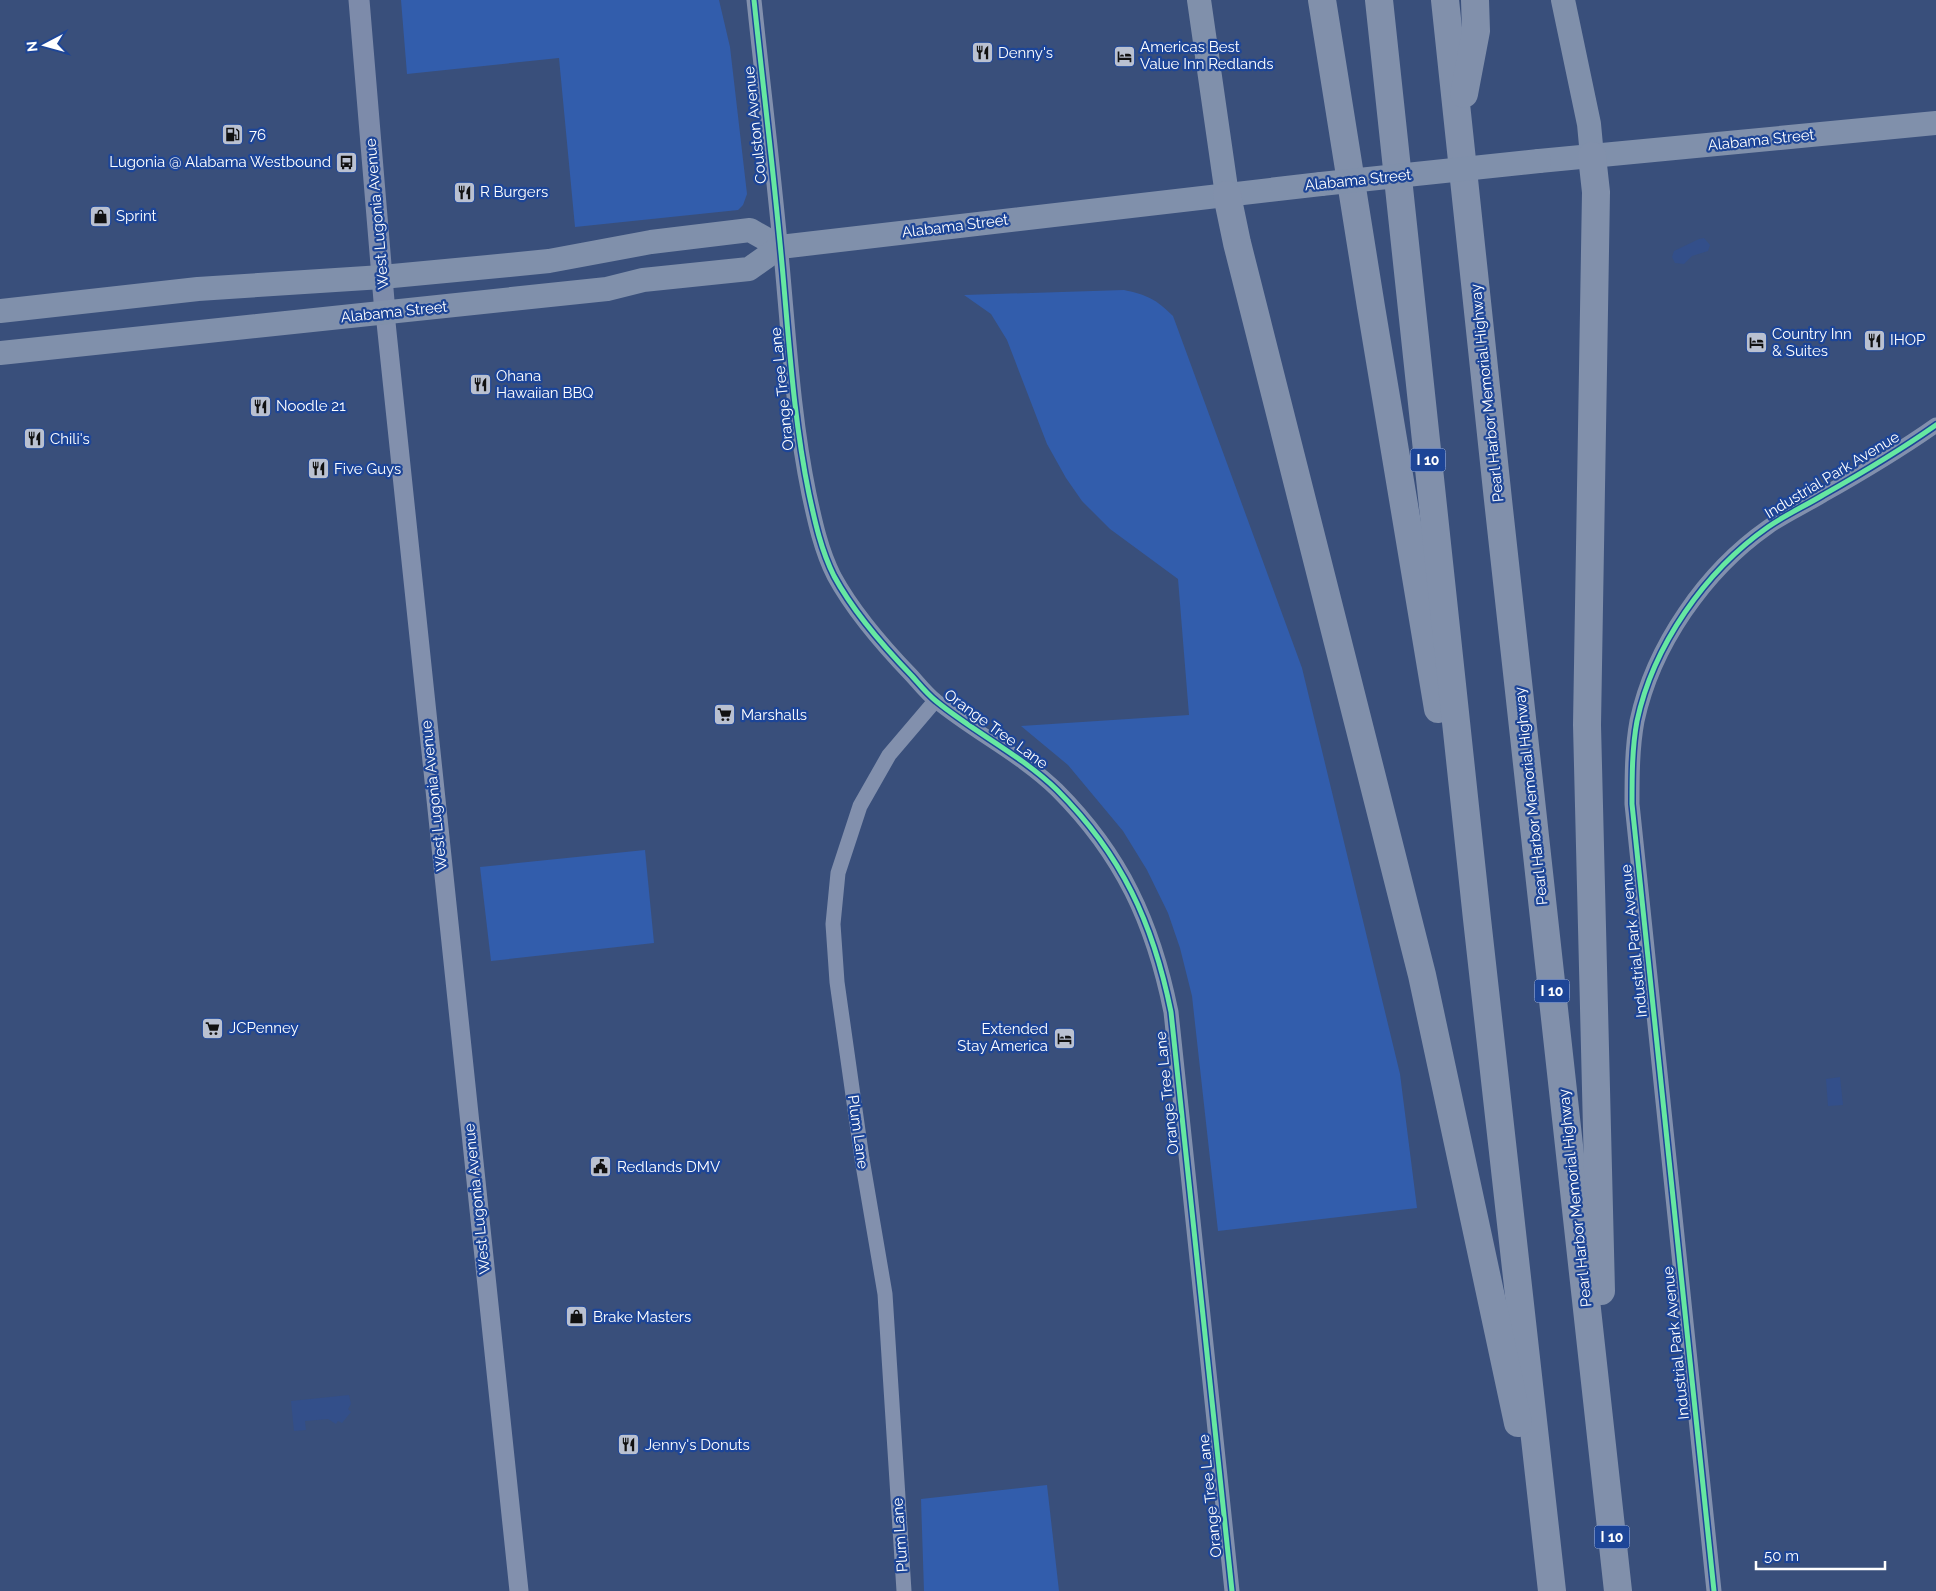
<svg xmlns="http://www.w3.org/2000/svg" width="1936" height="1591" viewBox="0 0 1936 1591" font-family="Raleway,sans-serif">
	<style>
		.green { fill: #325dac }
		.water { fill: #334f8a }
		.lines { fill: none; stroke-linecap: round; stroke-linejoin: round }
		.minor { stroke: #8290ad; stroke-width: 15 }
		.tertiary { stroke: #8290ad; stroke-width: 19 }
		.secondary { stroke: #7d8baa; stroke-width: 21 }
		.primary { stroke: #8090ab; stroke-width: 24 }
		.motorway { stroke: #8190ab; stroke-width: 28 }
		.primary-bridge { stroke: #8090ab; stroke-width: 24 }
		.cycleway-casing { stroke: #1d4597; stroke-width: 8 }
		.cycleway { stroke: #66e7a1; stroke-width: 5 }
		.labels { text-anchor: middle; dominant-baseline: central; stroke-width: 4.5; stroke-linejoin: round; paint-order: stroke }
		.shield { fill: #1d4597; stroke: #bbc7e0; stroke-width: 1 }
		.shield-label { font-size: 14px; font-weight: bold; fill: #fff }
		.poi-label { font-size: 15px; fill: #fff; stroke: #1d4597; text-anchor: start }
		.street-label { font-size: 15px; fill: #fff; stroke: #1d4597 }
	</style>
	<rect width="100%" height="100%" fill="#394f7b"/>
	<g class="green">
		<polygon points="401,0 719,0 730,47 747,194 743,205 738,210 575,227 559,58 407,74"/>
		<path d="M1124,290C1147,295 1156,299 1173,316L1302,668L1400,1074L1417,1208L1218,1231L1192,996L1180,948L1168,913L1147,870L1123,831L1068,765L1021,726L1189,715L1178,579L1110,529L1082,501L1066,478L1047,444L1007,340L991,314L964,295Z"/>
		<polygon points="645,850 654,943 491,961 480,867"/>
		<polygon points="1047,1485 1059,1591 924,1591 921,1499"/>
	</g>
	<g class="water">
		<polygon points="1704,238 1710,245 1708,251 1692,256 1684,264 1675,263 1672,257 1674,251 1699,239"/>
		<polygon points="1840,1077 1843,1105 1828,1106 1826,1079"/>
		<polygon points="349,1395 351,1404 348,1409 351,1412 342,1423 338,1421 336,1424 328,1419 305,1421 306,1430 294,1431 291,1401"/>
	</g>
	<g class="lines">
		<g class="minor">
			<path d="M754,0C764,96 776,191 784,287C790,356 795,426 809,494C815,522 821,550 834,576C854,613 883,646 912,676C920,685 927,694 936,701C975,733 1021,755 1057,790C1122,855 1153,923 1171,1012L1232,1591"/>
			<polyline points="904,1591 885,1294 862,1159 837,982 833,924 838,873 860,806 889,755 935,701"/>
			<path d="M1714,1591L1632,804C1632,777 1632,748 1637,721C1653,646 1705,571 1768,527C1785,515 1805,506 1823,495C1862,473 1899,451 1936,425"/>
		</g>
		<polyline class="tertiary" points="385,313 519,1591"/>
		<polyline class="secondary" points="359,0 385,313"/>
		<g class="primary">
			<polyline points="1199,0 1227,195"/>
			<polyline points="1563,0 1589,124 1592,156"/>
			<polyline points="1539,161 1936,123"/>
			<polyline points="0,311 198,289 382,277 509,265 549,261 651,242 750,230 780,247"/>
			<polyline points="0,353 607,289 643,280 749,269 780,247 1321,184"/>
		</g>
		<g class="motorway">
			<polyline points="1322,0 1371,307 1438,709"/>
			<polyline points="1379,0 1477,919 1552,1591"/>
			<polyline points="1445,0 1498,500 1618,1591"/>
			<polyline points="1464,94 1476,31 1475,0"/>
			<polyline points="1592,156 1596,192 1587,725 1601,1291"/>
			<polyline points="1227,195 1237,243 1422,975 1518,1423"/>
		</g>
		<polyline class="primary-bridge" points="1321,184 1539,161"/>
		<defs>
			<g id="cycleway">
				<path d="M754,0C764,96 776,191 784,287C790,356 795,426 809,494C815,522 821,550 834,576C854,613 883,646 912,676C920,685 927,694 936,701C975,733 1021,755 1057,790C1122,855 1153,923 1171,1012L1232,1591"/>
				<path d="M1714,1591L1632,804C1632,777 1632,748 1637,721C1653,646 1705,571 1768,527C1785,515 1805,506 1823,495C1862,473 1899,451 1936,425"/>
			</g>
		</defs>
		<use href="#cycleway" class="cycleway-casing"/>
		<use href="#cycleway" class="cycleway"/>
	</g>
	<defs>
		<symbol id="restaurant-square" viewBox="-11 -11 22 22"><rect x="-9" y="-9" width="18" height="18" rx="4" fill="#bac1d1" stroke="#1d4597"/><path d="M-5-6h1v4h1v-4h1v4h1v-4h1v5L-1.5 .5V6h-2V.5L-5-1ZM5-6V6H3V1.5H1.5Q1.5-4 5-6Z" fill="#111"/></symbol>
		<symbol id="hotel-square" viewBox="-11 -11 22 22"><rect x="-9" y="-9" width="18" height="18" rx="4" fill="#bac1d1" stroke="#1d4597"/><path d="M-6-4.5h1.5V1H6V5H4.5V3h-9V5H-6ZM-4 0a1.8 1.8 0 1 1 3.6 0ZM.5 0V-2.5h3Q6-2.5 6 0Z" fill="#111"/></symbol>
		<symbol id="fuel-square" viewBox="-11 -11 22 22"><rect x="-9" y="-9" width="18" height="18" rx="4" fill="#bac1d1" stroke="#1d4597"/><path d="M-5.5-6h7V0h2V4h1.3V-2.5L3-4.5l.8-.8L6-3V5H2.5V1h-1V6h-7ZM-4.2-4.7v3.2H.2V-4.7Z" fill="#111"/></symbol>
		<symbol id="bus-square" viewBox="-11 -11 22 22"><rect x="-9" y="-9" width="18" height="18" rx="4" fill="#bac1d1" stroke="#1d4597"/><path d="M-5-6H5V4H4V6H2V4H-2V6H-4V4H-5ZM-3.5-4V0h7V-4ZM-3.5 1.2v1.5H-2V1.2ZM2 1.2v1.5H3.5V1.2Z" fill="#111"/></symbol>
		<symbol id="shop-square" viewBox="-11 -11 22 22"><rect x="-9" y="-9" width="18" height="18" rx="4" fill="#bac1d1" stroke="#1d4597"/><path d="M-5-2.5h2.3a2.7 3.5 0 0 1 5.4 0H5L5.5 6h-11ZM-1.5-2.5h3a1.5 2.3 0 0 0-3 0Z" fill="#111"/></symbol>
		<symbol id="supermarket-square" viewBox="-11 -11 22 22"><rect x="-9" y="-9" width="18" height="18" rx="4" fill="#bac1d1" stroke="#1d4597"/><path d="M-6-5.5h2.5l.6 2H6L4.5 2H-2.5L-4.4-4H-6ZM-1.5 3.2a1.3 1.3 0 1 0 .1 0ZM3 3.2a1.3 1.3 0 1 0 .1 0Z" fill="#111"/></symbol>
		<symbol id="civic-square" viewBox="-11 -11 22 22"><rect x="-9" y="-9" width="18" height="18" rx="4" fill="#bac1d1" stroke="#1d4597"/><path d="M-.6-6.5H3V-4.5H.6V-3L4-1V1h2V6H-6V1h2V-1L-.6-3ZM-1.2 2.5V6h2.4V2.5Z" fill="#111"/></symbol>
	</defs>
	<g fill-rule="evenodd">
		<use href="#restaurant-square" x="970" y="40" width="25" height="25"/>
		<use href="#hotel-square" x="1112" y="44" width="25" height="25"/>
		<use href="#fuel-square" x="220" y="122" width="25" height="25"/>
		<use href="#bus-square" x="334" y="150" width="25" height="25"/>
		<use href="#restaurant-square" x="452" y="180" width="25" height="25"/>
		<use href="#shop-square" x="88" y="204" width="25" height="25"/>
		<use href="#restaurant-square" x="1862" y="328" width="25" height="25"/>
		<use href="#hotel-square" x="1744" y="330" width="25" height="25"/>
		<use href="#restaurant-square" x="468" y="372" width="25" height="25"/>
		<use href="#restaurant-square" x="248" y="394" width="25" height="25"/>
		<use href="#restaurant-square" x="22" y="426" width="25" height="25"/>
		<use href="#restaurant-square" x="306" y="456" width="25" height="25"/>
		<use href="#supermarket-square" x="712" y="702" width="25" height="25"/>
		<use href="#supermarket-square" x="200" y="1016" width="25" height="25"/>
		<use href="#hotel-square" x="1052" y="1026" width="25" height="25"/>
		<use href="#civic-square" x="588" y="1154" width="25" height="25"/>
		<use href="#shop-square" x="564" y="1304" width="25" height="25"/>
		<use href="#restaurant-square" x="616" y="1432" width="25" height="25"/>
	</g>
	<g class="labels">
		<g class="shield">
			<rect x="1410.5" y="448.5" width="35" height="23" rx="4"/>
			<rect x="1534.5" y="979.5" width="35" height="23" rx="4"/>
			<rect x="1594.5" y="1525.5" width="35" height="23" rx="4"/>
		</g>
		<g class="shield-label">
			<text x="1428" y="460">I 10</text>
			<text x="1552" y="991">I 10</text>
			<text x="1612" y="1537">I 10</text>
		</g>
		<g class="poi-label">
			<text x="1140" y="47">Americas Best<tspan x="1140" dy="17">Value Inn Redlands</tspan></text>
			<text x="998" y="53">Denny's</text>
			<text x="249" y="135">76</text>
			<text x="331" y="162" text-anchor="end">Lugonia @ Alabama Westbound</text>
			<text x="480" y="192">R Burgers</text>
			<text x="116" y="216">Sprint</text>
			<text x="1772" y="334">Country Inn<tspan x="1772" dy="17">&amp; Suites</tspan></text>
			<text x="1890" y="340">IHOP</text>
			<text x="496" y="376">Ohana<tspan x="496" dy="17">Hawaiian BBQ</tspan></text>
			<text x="276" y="406">Noodle 21</text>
			<text x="50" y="439">Chili's</text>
			<text x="334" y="469">Five Guys</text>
			<text x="741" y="715">Marshalls</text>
			<text x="229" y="1028">JCPenney</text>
			<text x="1048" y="1029" text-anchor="end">Extended<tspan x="1048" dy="17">Stay America</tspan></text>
			<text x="617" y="1167">Redlands DMV</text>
			<text x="593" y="1317">Brake Masters</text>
			<text x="645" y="1445">Jenny's Donuts</text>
		</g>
		<g class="street-label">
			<text transform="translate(755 125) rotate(-96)">Coulston Avenue</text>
			<text transform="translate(1761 140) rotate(-6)">Alabama Street</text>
			<text transform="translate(1358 180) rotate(-6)">Alabama Street</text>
			<text transform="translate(377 214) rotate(-95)">West Lugonia Avenue</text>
			<text transform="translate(955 226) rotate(-7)">Alabama Street</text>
			<text transform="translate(394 312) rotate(-6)">Alabama Street</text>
			<text transform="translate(782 389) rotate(-96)">Orange Tree Lane</text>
			<text transform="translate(1487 393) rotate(-96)">Pearl Harbor Memorial Highway</text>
			<text transform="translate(1832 475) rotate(-31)">Industrial Park Avenue</text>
			<text transform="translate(996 729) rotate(36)">Orange Tree Lane</text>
			<text transform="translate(434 796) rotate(-96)">West Lugonia Avenue</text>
			<text transform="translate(1531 796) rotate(-96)">Pearl Harbor Memorial Highway</text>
			<text transform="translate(1634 941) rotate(-96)">Industrial Park Avenue</text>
			<text transform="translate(1167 1093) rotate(-96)">Orange Tree Lane</text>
			<text transform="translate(858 1132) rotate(82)">Plum Lane</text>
			<text transform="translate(1575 1198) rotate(-96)">Pearl Harbor Memorial Highway</text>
			<text transform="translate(477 1199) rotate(-96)">West Lugonia Avenue</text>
			<text transform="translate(1676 1343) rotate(-96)">Industrial Park Avenue</text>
			<text transform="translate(1210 1496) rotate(-96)">Orange Tree Lane</text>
			<text transform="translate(900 1535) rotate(-94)">Plum Lane</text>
		</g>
	</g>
	<g transform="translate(45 45) rotate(264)" stroke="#1d4597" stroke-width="4" paint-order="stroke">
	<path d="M0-4L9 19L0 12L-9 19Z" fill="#ffffff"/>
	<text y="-8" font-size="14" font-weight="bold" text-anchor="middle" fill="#ffffff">N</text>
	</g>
	<path d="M1756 1561v8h129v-8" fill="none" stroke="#ffffff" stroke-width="2.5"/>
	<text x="1764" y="1561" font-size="15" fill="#ffffff" stroke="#1d4597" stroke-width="4" paint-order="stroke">50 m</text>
</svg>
